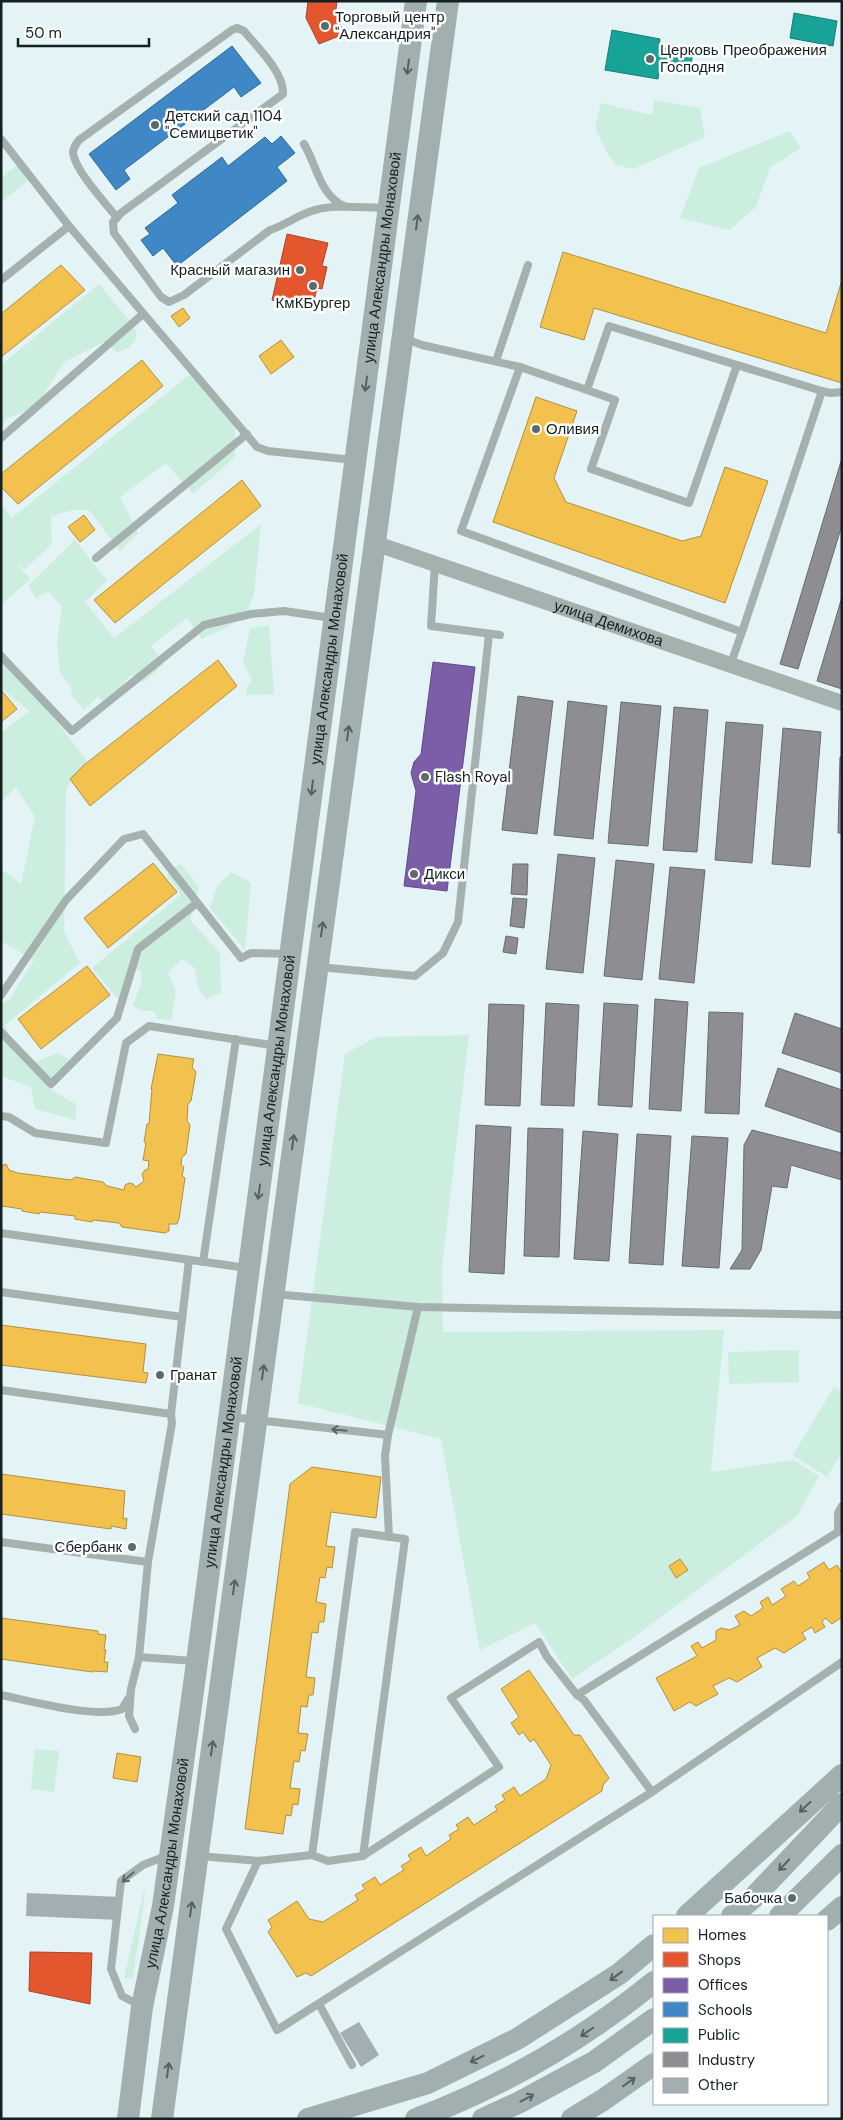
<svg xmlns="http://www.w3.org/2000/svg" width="843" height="2120" viewBox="0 0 843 2120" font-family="'DM Sans',sans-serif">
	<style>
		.green { fill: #cceede }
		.homes { fill: #f2c14e; stroke: #b09141 }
		.shops { fill: #e4572e; stroke: #a6462a }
		.offices { fill: #7b5ea7; stroke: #5c4b7f }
		.schools { fill: #3f88c5; stroke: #326994 }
		.public { fill: #17a398; stroke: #167c75 }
		.industry { fill: #8d8d92; stroke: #696c70 }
		.building { fill: #a3aeb2 }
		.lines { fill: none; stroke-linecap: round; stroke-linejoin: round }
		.service { stroke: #a5b1af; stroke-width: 8 }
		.minor { stroke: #a5b1af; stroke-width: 16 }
		.secondary { stroke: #a2afaf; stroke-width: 22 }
		.oneway { stroke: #546061 }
		.oneway2 { stroke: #5d6868 }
		.poi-dot { fill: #5d6a6c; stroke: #fff; stroke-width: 2 }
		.labels { text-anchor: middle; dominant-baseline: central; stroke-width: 5; stroke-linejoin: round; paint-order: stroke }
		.poi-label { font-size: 15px; fill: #152022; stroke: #fff; text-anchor: start }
		.street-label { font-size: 15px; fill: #152022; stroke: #fff }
	</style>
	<rect width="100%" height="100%" fill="#e3f3f6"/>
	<g class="green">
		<polygon points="654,100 700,108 705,137 633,169 616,165 606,151 595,127 601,103 652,115"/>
		<polygon points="790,131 801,148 770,167 756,207 729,230 680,218 699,168"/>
		<polygon points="17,165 30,179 1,202 1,178"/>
		<polygon points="99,284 134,326 137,336 130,347 117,352 104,342 64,362 36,407 5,419 1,432 1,365"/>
		<polygon points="194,371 235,427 235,457 193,494 166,463 120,497 138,533 120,551 89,510 73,510 51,516 52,544 25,569 17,564 30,579 1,605 1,505 12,518"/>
		<polygon points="261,524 254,594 244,618 202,639 187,618 151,646 164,664 144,682 131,675 104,705 98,696 84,710 71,695 72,689 60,672 57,643 62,607 48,591 36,598 28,586 75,540 107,580 85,602 114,638"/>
		<polygon points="269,625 274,694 246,695 247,687 252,680 243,663 250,629"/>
		<polygon points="5,654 87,761 66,789 64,932 80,963 5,1025 8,1033 32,1064 57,1053 68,1059 51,1090 76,1104 76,1120 35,1109 31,1087 1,1076 1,1004 9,1000 34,960 1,941 1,869 21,884 35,817 16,787 1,802 1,733 30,711 1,688 1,657"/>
		<polygon points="180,863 199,887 190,920 220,953 221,993 206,999 199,989 194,967 182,959 168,973 176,991 171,1020 158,1019 154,1011 141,1011 133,1005 141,983 141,971 137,968 124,994 117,998 92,968 181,895 167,875"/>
		<polygon points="231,872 251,883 245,950 210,908 217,886"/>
		<polygon points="469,1035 442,1267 443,1332 724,1330 711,1472 793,1460 819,1476 797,1516 638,1634 572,1679 535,1623 480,1650 441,1439 298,1403 345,1054 376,1037"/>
		<polygon points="799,1350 799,1382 729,1384 728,1352"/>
		<polygon points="834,1387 842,1392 842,1452 827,1477 793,1455"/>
		<polygon points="35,1749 59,1751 54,1792 31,1789"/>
		<polygon points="144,1890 145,1895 133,1978 124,1978"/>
	</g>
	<g class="homes">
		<polygon points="563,252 826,333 842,280 842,383 594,308 584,340 540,327"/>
		<polygon points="61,265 85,290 1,357 1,314"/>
		<polygon points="183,308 190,318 179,327 171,316"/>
		<polygon points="281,340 294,357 271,374 259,356"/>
		<polygon points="142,360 163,386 18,504 1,487 1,474"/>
		<polygon points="536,397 577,411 554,478 566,502 682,541 701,536 725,467 768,481 725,603 493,522"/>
		<polygon points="242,480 261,506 115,623 94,600"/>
		<polygon points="84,515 95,530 80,542 68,527"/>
		<polygon points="218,660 237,686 90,806 70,779 84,765"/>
		<polygon points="1,690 17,709 1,722"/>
		<polygon points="153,863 177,892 108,948 84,918"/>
		<polygon points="87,966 110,995 41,1049 18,1019"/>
		<polygon points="158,1054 194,1059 192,1067 196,1072 191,1101 188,1104 187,1121 190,1125 186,1154 182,1157 181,1165 184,1167 182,1176 185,1178 179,1219 177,1224 169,1224 169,1231 165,1233 122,1227 119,1223 93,1220 92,1222 75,1219 75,1216 40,1212 39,1214 22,1211 22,1209 2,1206 1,1208 1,1166 6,1164 9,1170 18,1173 71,1180 75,1177 103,1182 107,1186 124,1190 125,1185 129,1183 133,1184 136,1187 144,1181 142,1174 145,1170 148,1169 149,1161 143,1160 146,1143 144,1142 147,1124 149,1124 152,1089 151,1089"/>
		<polygon points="1,1325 146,1344 143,1372 148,1373 146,1383 1,1365"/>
		<polygon points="312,1467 381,1477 376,1518 331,1512 326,1546 335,1547 332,1568 327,1567 325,1578 320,1577 316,1602 326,1604 324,1622 319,1622 318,1633 312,1632 306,1677 315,1678 313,1695 309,1695 307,1707 301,1706 298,1733 308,1734 305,1751 301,1750 299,1762 294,1761 290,1788 300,1789 298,1805 293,1804 291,1816 286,1815 283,1834 245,1829 290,1484"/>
		<polygon points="1,1474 125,1491 123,1519 127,1518 126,1529 111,1526 111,1529 1,1514"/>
		<polygon points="680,1559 688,1570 676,1578 669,1566"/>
		<polygon points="824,1562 829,1570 837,1565 842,1573 842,1617 832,1624 825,1618 822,1622 825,1627 815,1633 812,1627 802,1633 806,1639 784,1653 775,1648 757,1658 762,1667 737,1682 729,1678 713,1686 718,1694 696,1706 690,1702 674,1711 656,1678 697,1656 691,1646 698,1642 702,1648 716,1640 716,1631 721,1628 730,1630 740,1625 735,1616 744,1611 751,1616 763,1608 760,1602 768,1597 772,1605 786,1596 781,1589 794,1581 798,1586 810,1578 807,1573"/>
		<polygon points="1,1618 98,1631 98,1634 106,1635 104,1650 106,1650 104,1662 108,1662 107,1672 94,1671 92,1672 1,1659"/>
		<polygon points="529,1670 574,1735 580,1735 609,1778 603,1785 602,1791 311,1976 306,1973 297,1977 268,1932 272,1927 268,1920 297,1901 309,1919 323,1922 358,1900 355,1895 365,1889 362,1885 375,1877 380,1885 404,1870 401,1866 411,1860 408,1855 421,1847 426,1856 451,1839 449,1835 459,1829 456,1825 468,1817 474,1825 497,1810 495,1806 505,1800 502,1795 514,1787 520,1796 546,1779 551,1765 534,1739 530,1742 523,1732 519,1735 511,1723 519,1717 501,1689"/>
		<polygon points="117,1753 141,1757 137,1782 113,1778"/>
	</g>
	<g class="shops">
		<polygon points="308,1 337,1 336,9 334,9 344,34 319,44 306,18"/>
		<polygon points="287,234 328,243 322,266 327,267 322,289 317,288 312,309 272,300"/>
		<polygon points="30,1952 92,1953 90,2004 29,1991"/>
	</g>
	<polygon class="offices" points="433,662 475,667 447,891 404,886 416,791 411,773 414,762 421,754"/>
	<g class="schools">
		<polygon points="232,46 261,83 241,97 234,87 124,170 130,179 116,190 89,154"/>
		<polygon points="281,136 295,153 277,167 287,181 177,266 163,248 153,256 141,240 150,234 145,228 178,203 172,195 222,157 228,166 265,137 272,144"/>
	</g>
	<g class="public">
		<polygon points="794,13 837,21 833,46 790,38"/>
		<polygon points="612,30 660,39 659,47 693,53 690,70 660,65 658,79 605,70"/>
	</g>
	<g class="industry">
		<polygon points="842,458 842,525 798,669 780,664"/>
		<polygon points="842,597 842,689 817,681"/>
		<polygon points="518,696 553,701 537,834 502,830"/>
		<polygon points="568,701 607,706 593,839 554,835"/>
		<polygon points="621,702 661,706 648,846 608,843"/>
		<polygon points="674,707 708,710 697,852 663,850"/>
		<polygon points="726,722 763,725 752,863 715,860"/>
		<polygon points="783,728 821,732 810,867 772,864"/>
		<polygon points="840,757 842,757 842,833 838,833"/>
		<polygon points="558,854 595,858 583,973 546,969"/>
		<polygon points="616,860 654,864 642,980 604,976"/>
		<polygon points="513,864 528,864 527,895 511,894"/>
		<polygon points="670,867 705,870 694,983 659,979"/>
		<polygon points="513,898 527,899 524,928 510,926"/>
		<polygon points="506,936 518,938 516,954 503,952"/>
		<polygon points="655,999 688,1002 681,1111 649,1109"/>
		<polygon points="546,1003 579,1005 574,1106 541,1105"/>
		<polygon points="604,1003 638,1005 632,1107 598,1105"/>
		<polygon points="489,1004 524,1005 520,1106 485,1105"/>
		<polygon points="709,1012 743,1013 739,1114 705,1113"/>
		<polygon points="795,1013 842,1029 842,1073 782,1053"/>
		<polygon points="778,1068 842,1090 842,1133 765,1106"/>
		<polygon points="476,1125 511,1127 504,1274 469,1272"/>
		<polygon points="528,1128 563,1129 559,1257 524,1256"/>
		<polygon points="752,1130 842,1153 842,1180 791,1165 787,1188 772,1186 761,1250 750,1269 730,1269 742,1250 744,1145"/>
		<polygon points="583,1131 618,1134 609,1261 574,1259"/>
		<polygon points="637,1134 671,1136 663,1265 629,1263"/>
		<polygon points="692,1136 728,1138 719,1268 682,1266"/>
	</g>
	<g class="building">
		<polygon points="27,1893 121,1897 120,1920 26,1916"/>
		<polygon points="359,2022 379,2055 361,2067 340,2033"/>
	</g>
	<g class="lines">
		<g class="service">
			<polyline points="1,139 69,226 257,447 268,451 354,460"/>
			<path d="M304,144C316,163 320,196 344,206"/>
			<path d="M117,218C105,202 76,172 73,153C73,148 76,144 79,140L232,30L237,28L244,31C257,47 284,72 283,94L121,213L113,222L114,233L161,297L169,302L184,295L270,230C283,226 295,217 309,212C333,203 361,208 387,208"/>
			<polyline points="1,280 69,226"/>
			<polyline points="406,339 422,345 520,367 461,531 742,632 822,391 830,393 842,392"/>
			<polyline points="496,361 528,265"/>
			<polyline points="520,367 587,390 609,326 822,391"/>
			<polyline points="587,390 615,400 591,469 689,503 737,365"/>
			<polyline points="1,438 143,314"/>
			<polyline points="96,558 247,434"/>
			<polyline points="435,564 431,626 500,635"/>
			<polyline points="1,656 72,731 204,625 251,614 284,611 332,618"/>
			<polyline points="730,666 742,632"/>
			<polyline points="319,967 415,976 443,953 458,922 489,634"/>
			<polyline points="1,995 66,900 124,839 143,834 241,958 251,953 288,954"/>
			<polyline points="1,1032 51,1084 117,1018 138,949 197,903"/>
			<polyline points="1,1116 9,1117 35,1133 106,1143 126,1043 149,1026 277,1046"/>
			<polyline points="1,1233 247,1268"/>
			<polyline points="203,1262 236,1039"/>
			<polyline points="1,1292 182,1317"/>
			<polyline points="274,1294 418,1307 842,1315"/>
			<polyline points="1,1390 171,1414"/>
			<polyline points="231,1417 388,1435"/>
			<polyline points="838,1532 838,1513 842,1506"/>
			<polyline points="389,1537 385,1456 388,1435 418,1307"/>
			<polyline points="1,1542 148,1562"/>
			<polyline points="139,1657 194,1661"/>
			<path d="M1,1695C31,1701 96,1719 122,1709L128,1699"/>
			<polyline points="577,1695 584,1700 652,1792"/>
			<polyline points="135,1729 129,1716 131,1689 139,1657 148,1562 172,1423 171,1414 189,1260"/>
			<polyline points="312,1855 355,1532 405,1539 363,1856"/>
			<polyline points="199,1856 258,1861 312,1855 328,1861 363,1856 499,1767 451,1698 539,1642 547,1657 577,1695 838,1532"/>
			<polyline points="258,1861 226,1929 277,2030 652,1792 842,1662"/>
			<polyline points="319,2004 352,2065"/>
			<polyline points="141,2006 122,1996 111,1969 121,1881 143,1865 166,1856"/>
		</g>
		<path class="minor" id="s1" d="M374,543L842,703"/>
		<g class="secondary">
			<polyline points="687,1916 842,1775"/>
			<polyline points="732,1916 753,1898 842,1804"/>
			<polyline points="780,1916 842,1855"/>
			<polyline points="827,1920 842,1907"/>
			<path id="s2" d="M128,2119L142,2007L163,1906L195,1677L416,1"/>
			<polyline points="162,2119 448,1"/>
			<polyline points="308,2119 428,2083 517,2039 619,1974 654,1945"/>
			<path d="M416,2119C504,2086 581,2041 654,1982"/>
			<polyline points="483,2119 520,2102 594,2062 654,2019"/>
			<polyline points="572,2119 603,2100 654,2064"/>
		</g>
	</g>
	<defs><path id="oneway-shaft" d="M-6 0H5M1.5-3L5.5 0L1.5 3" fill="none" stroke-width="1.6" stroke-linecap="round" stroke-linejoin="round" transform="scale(1.25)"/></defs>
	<g class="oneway">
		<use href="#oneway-shaft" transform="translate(408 67) rotate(97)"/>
		<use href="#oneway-shaft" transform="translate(417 222) rotate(-82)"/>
		<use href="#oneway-shaft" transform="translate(366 384) rotate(98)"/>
		<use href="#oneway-shaft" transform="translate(348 733) rotate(-82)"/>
		<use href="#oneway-shaft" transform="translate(312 788) rotate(97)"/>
		<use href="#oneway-shaft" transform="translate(322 929) rotate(-82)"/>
		<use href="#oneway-shaft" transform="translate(293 1142) rotate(-82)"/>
		<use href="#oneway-shaft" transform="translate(259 1192) rotate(98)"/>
		<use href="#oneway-shaft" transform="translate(263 1372) rotate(-82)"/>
		<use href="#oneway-shaft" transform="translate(234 1587) rotate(-82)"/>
		<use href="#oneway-shaft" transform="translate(212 1748) rotate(-82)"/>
		<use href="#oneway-shaft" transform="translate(805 1807) rotate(137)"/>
		<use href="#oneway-shaft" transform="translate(784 1865) rotate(133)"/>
		<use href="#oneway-shaft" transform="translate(191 1909) rotate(-82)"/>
		<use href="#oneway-shaft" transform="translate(616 1976) rotate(144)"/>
		<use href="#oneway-shaft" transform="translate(587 2032) rotate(145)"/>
		<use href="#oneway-shaft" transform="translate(477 2059) rotate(154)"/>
		<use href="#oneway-shaft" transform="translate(168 2070) rotate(-82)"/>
		<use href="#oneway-shaft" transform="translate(629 2082) rotate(-35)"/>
		<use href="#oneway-shaft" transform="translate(527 2098) rotate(-28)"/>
	</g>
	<g class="oneway2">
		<use href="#oneway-shaft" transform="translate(339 1430) rotate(-174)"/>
		<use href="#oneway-shaft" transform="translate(128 1877) rotate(140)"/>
	</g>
	<g class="poi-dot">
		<circle cx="325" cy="26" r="5"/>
		<circle cx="650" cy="59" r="5"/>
		<circle cx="155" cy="125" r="5"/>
		<circle cx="300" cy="270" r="5"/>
		<circle cx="313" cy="286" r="5"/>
		<circle cx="536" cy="429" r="5"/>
		<circle cx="425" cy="777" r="5"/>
		<circle cx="414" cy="874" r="5"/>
		<circle cx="160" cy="1375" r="5"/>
		<circle cx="132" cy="1547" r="5"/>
		<circle cx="792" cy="1898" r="5"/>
	</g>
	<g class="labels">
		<g class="poi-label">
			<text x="335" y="17">Торговый центр<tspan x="335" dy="17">"Александрия"</tspan></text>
			<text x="660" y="50">Церковь Преображения<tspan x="660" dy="17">Господня</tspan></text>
			<text x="165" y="116">Детский сад 1104<tspan x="165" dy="17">"Семицветик"</tspan></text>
			<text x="290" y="270" text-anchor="end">Красный магазин</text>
			<text x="313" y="303" text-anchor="middle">КмКБургер</text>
			<text x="546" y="429">Оливия</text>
			<text x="435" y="777">Flash Royal</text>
			<text x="424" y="874">Дикси</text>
			<text x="170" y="1375">Гранат</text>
			<text x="122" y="1547" text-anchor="end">Сбербанк</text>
			<text x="782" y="1898" text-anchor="end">Бабочка</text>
		</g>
		<g class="street-label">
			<text stroke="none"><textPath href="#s2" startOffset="1879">улица Александры Монаховой</textPath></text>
			<text stroke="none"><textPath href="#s1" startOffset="248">улица Демихова</textPath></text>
			<text stroke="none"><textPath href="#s2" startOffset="1474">улица Александры Монаховой</textPath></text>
			<text stroke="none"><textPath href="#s2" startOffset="1069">улица Александры Монаховой</textPath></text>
			<text stroke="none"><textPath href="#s2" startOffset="664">улица Александры Монаховой</textPath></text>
			<text stroke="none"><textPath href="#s2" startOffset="259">улица Александры Монаховой</textPath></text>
		</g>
	</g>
	<rect width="843" height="2120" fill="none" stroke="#152022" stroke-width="5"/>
	<rect x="653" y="1915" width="175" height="190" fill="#ffffff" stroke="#a1a6a7"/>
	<rect x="663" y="1928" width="25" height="15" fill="#f2c14e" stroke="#a1a6a7"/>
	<text x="698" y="1940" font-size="15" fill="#152022">Homes</text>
	<rect x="663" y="1952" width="25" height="15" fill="#e4572e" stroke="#a1a6a7"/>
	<text x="698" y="1965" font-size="15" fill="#152022">Shops</text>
	<rect x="663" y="1978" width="25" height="15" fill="#7b5ea7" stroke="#a1a6a7"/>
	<text x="698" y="1990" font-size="15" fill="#152022">Offices</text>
	<rect x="663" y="2002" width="25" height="15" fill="#3f88c5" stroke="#a1a6a7"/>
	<text x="698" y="2015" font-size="15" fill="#152022">Schools</text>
	<rect x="663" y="2028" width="25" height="15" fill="#17a398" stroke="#a1a6a7"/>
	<text x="698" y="2040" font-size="15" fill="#152022">Public</text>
	<rect x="663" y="2052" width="25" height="15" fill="#8d8d92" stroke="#a1a6a7"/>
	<text x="698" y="2065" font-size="15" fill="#152022">Industry</text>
	<rect x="663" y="2078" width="25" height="15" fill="#a3aeb2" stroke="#a1a6a7"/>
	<text x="698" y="2090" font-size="15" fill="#152022">Other</text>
	<path d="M18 38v8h131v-8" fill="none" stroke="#152022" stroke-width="2.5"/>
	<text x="25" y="38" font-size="15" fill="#152022" stroke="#ffffff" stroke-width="4" paint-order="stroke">50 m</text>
</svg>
